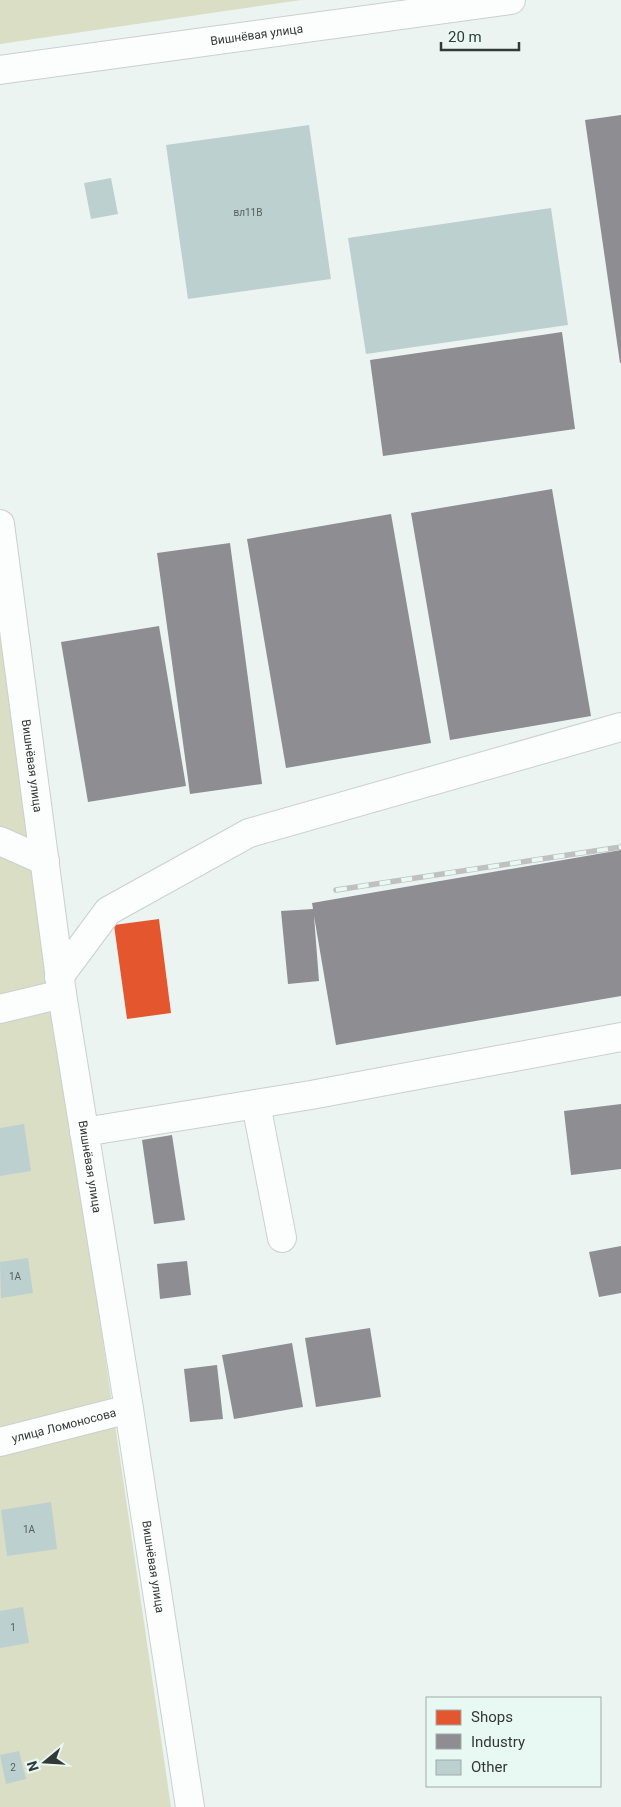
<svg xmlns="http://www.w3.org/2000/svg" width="621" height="1807" viewBox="0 0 621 1807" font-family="Roboto,sans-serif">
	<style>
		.green { fill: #d9dec5 }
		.shops { fill: #e4572e }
		.industry { fill: #8d8d92 }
		.building { fill: #bdd0d0 }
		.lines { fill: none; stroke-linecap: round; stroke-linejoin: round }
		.minor-casing { stroke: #cad0ce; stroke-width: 30 }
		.minor { stroke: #fcfdfd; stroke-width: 28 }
		.rail-casing { stroke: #bfc1c1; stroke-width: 5.5 }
		.rail { stroke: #e8f8f3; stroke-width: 4; stroke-dasharray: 11; stroke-linecap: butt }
		.labels { text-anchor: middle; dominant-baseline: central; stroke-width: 5; stroke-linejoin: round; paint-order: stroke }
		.number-label { font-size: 10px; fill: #555f5d }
		.street-label { font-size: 12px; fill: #323937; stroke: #e8f8f3 }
	</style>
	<rect width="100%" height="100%" fill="#ecf4f2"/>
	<g class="green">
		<polygon points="0,0 301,0 0,44"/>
		<polygon points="0,637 171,1807 0,1807"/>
	</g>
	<polygon class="shops" points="159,919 171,1013 127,1019 114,925"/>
	<g class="industry">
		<polygon points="621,115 621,363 620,363 585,120"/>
		<polygon points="562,332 575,429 383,456 370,360"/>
		<polygon points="552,489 591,716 450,740 411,513"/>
		<polygon points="391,514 431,743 286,768 247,539"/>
		<polygon points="230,543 262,784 190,794 157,553"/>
		<polygon points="159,626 186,786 88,802 61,642"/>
		<polygon points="621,850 621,996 336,1045 314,916 319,981 288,984 281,911 313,909 312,903"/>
		<polygon points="621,1104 621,1169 571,1175 564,1111"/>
		<polygon points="172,1135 185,1220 154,1224 142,1140"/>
		<polygon points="621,1246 621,1293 599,1297 589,1252"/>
		<polygon points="187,1261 191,1295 160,1299 157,1264"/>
		<polygon points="370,1328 381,1397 316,1407 305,1338"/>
		<polygon points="292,1343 303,1407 234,1419 222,1355"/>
		<polygon points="217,1365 223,1419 190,1422 184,1369"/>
	</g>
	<g class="building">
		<polygon points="309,125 331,279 188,299 166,145"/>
		<polygon points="111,178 118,214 91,219 84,183"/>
		<polygon points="551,208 568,325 366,354 348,238"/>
		<polygon points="24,1124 31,1171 0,1176 0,1128"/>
		<polygon points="28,1258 33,1293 1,1298 0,1262"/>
		<polygon points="51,1502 57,1549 7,1556 1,1510"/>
		<polygon points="23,1607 29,1643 0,1648 0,1611"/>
		<polygon points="19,1751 26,1779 6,1784 0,1755"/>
	</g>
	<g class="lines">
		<defs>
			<g id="minor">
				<path id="s1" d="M0,70L511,0"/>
				<path id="s2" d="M0,524L62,994L129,1409L190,1807"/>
				<polyline points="0,841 45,861"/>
				<polyline points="59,977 108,911 249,833 621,727"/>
				<polyline points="0,1009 62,994"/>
				<polyline points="256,1104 282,1238"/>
				<polyline points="84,1132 311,1095 621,1037"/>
				<path id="s3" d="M0,1442L129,1409"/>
			</g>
		</defs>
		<use href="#minor" class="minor-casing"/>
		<use href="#minor" class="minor"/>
		<defs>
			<polyline id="rail" points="336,890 621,847"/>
		</defs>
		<use href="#rail" class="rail-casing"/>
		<use href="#rail" class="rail"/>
	</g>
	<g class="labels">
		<g class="number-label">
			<text x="248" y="212">вл11В</text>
			<text x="15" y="1276">1А</text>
			<text x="29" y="1529">1А</text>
			<text x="13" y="1627">1</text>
			<text x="13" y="1767">2</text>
		</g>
		<g class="street-label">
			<text stroke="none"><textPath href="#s1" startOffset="259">Вишнёвая улица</textPath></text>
			<text stroke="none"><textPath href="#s2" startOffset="244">Вишнёвая улица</textPath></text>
			<text stroke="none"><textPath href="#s2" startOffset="649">Вишнёвая улица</textPath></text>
			<text stroke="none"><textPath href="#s3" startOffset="66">улица Ломоносова</textPath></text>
			<text stroke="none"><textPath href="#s2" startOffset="1054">Вишнёвая улица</textPath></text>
		</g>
	</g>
	<rect x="426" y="1697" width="175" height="90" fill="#e8f8f3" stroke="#9faca8"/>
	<rect x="436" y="1710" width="25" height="15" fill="#e4572e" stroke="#9faca8"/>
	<text x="471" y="1722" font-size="15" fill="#323937">Shops</text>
	<rect x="436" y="1734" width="25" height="15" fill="#8d8d92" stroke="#9faca8"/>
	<text x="471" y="1747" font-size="15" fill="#323937">Industry</text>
	<rect x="436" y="1760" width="25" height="15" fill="#bdd0d0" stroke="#9faca8"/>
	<text x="471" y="1772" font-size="15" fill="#323937">Other</text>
	<g transform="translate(45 1762) rotate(252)" stroke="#e8f8f3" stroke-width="4" paint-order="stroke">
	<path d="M0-4L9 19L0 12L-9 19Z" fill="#323937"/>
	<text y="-8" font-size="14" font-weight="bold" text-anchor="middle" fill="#323937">N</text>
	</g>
	<path d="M441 42v8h78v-8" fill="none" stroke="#323937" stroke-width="2.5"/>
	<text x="448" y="42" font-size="15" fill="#323937" stroke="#e8f8f3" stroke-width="4" paint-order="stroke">20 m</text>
</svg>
